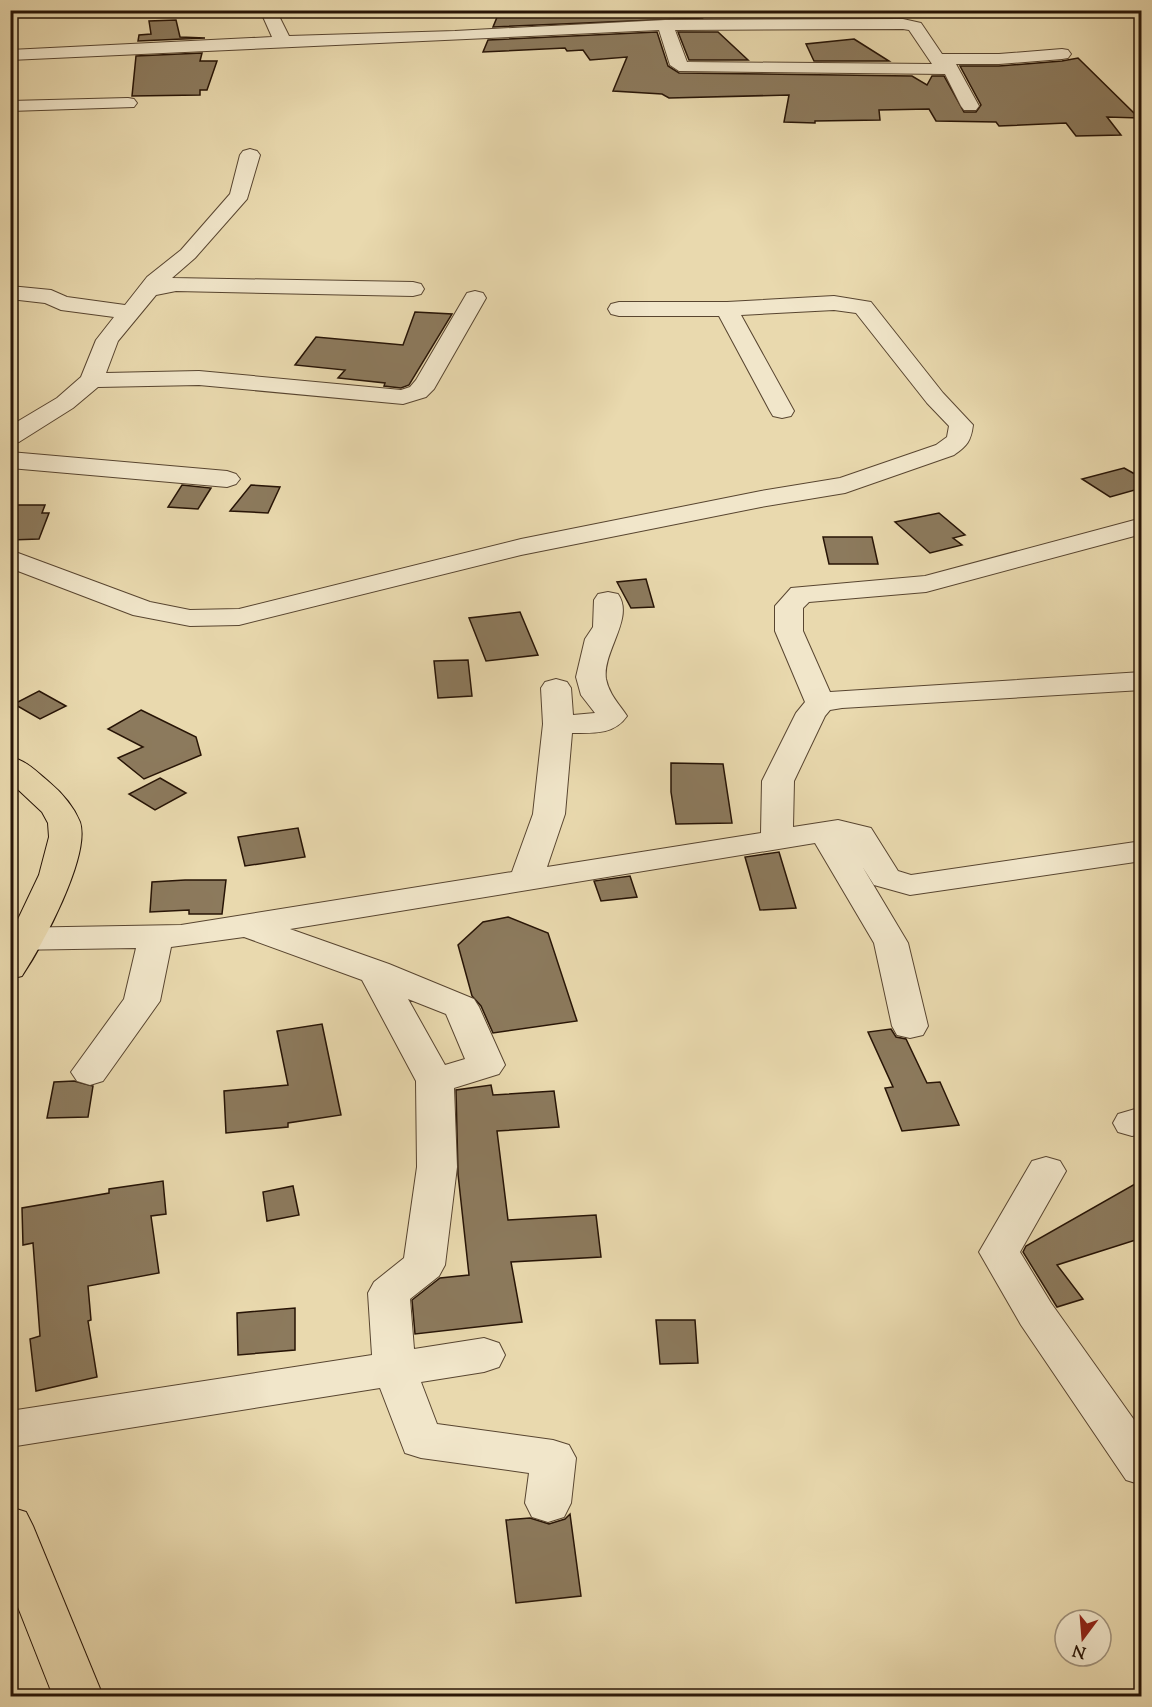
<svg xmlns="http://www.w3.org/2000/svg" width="1152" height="1707" viewBox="0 0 1152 1707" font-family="'Sorts Mill Goudy',serif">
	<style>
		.building { fill: #8c7a5d; stroke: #271406; stroke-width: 1.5 }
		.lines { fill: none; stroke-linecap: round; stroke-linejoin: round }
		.minor-casing { stroke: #584530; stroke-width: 2 }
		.major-casing { stroke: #271406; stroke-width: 2 }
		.minor { fill: #f1e6ca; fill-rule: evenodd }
		.major { fill: #e9d9ae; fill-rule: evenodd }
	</style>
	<rect width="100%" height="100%" fill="#e9d9ae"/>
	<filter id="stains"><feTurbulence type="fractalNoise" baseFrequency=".00333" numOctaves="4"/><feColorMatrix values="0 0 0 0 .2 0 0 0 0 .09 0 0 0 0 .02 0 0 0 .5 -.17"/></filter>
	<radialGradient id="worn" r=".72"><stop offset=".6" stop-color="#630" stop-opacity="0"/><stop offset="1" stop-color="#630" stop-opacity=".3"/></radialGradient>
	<g class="building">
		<polygon points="500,10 658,10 658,13 696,12 702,18 493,27"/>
		<polygon points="176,20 180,37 205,38 138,41 139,35 151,34 149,21"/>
		<polygon points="657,32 668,66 679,73 912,76 927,85 932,76 944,76 964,112 976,112 981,105 960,66 999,66 1062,61 1078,58 1139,118 1107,117 1121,135 1076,136 1066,123 999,126 996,122 936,121 929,109 879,110 880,120 815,121 815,123 784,122 789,95 669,98 662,94 613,91 627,57 590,60 583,50 567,51 565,48 483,52 488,40"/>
		<polygon points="678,32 718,32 748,60 689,60"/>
		<polygon points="854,39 889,61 814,61 806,44"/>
		<polygon points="202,53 200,61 217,61 207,90 200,90 200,95 132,96 136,56"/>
		<polygon points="415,312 452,314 409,385 401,388 384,386 385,383 338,378 345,370 295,365 316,337 403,345"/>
		<polygon points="1124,468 1142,478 1142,488 1110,497 1082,479"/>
		<polygon points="182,485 211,488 198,509 168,507"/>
		<polygon points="251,485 280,487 268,513 230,511"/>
		<polygon points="10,505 45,505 42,513 49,513 39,539 10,540"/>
		<polygon points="939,513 965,535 953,538 962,545 930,553 895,522"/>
		<polygon points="823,537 872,537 878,564 829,564"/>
		<polygon points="646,579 654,607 631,608 617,582"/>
		<polygon points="520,612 538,655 486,661 469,618"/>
		<polygon points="468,660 472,696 438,698 434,661"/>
		<polygon points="39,691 66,706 40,719 14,704"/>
		<polygon points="141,710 196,737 201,755 144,779 118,758 143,747 108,729"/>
		<polygon points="671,763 723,764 732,823 676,824 671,792"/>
		<polygon points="160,778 186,793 155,810 129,794"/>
		<polygon points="298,828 305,857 245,866 238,837"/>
		<polygon points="779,852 796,908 760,910 745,857"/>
		<polygon points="630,876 637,897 601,901 594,881"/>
		<polygon points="185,880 226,880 222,914 189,914 189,910 150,912 152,882"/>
		<polygon points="508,917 548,933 577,1021 493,1033 481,1006 472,996 458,945 483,922"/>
		<polygon points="322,1024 341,1115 288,1123 288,1127 226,1133 224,1091 288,1085 277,1031"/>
		<polygon points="891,1029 896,1037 906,1039 927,1083 940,1082 959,1125 902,1131 885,1088 893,1087 868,1032"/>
		<polygon points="74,1081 93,1086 88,1117 47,1118 54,1082"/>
		<polygon points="491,1085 493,1095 554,1091 559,1127 497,1131 508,1220 596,1215 601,1257 511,1262 522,1322 415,1334 412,1300 440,1278 469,1275 458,1174 456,1090"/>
		<polygon points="1142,1180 1142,1238 1057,1265 1083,1299 1057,1307 1023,1252 1026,1246"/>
		<polygon points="163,1181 166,1214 151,1216 159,1273 88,1286 91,1320 88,1321 97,1377 36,1391 30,1339 40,1336 33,1243 23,1245 22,1208 109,1193 109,1189"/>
		<polygon points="293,1186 299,1215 267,1221 263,1192"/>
		<polygon points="295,1308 295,1350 238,1355 237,1313"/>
		<polygon points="656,1320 695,1320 698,1363 660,1364"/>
		<polygon points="570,1514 581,1596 516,1603 506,1520 530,1518 549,1524 565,1519"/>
	</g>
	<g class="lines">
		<defs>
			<g id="minor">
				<path d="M260,10H276L289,36L455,31L665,20L903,19L921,23L942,54H999L1062,49L1068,50L1071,54L1068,58L1062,59L999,64H956L979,106L976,110H964L961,106L945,74L679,71L670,65L659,30L10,60V50L272,37ZM903,29L909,30L932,64L687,62L675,30Z"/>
				<polygon points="128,98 134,99 137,103 134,107 10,111 10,101"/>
				<polygon points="250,149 257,151 260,155 247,199 195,258 172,278 413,282 421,284 424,289 421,294 413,296 176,291 156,295 118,341 106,373 199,371 401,390 410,387 416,380 467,293 475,291 483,293 486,298 434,389 426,397 403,404 199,385 98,387 73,408 19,442 10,444 10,426 57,398 81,377 96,340 114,317 61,310 45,303 10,299 10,286 51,290 67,297 125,305 147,277 181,250 230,194 240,155 243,151"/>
				<path d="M834,296L871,302L943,393L973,425C971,441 967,446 954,455L845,493L761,507L521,555L239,625L190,626L133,615L10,568V550L150,602L190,610L239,609L521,539L761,491L840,478L936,445L947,437L949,426L927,403L856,313L834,310L741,315L794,411L791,416L782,418L773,416L770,411L719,316H619L611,314L608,309L611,304L619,302H727Z"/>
				<polygon points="10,452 227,471 236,474 240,479 236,484 227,487 10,468"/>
				<path d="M1142,518V534L926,592L809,602L803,608V631L830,692L1142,672V690L842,708L830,710L825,716L794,781L793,827L838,820L871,828L898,871L911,875L1142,841V861L910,895L874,885L862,866L908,943L928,1026L923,1035L910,1038L897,1035L892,1026L874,943L815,843L290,929L389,964L474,999L479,1007L505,1065L499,1074L454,1088L457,1167L445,1265L439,1276L410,1299L414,1349L484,1338L499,1343L505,1355L499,1367L484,1372L421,1382L437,1424L553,1440L569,1445L576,1458L571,1503L564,1517L548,1522L532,1517L525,1503L529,1473L421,1458L405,1453L380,1388L10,1447V1411L372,1355L368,1293L374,1282L404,1258L417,1167L416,1081L362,980L244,937L171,947L160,1001L103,1081L90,1085L77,1081L71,1072L124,999L136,948L10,950V928L181,925L512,872L533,814L543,724L541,688L545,682L556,679L567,682L571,688L573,715L595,713L581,695L576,677L585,639L593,627L594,600L598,594L608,592L618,594C635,618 602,652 606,679C609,694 619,704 627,716C614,735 593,733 572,733L565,814L547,867L761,833L762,781L796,713L805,702L775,631V606L791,588L925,576ZM408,999L446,1014L465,1059L445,1065Z"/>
				<polygon points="1142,1107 1142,1134 1132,1136 1118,1132 1113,1123 1118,1114"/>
				<polygon points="1046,1157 1060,1161 1066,1171 1020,1252 1051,1303 1142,1431 1142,1485 1126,1480 1021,1325 979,1252 1032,1161"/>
			</g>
			<g id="major">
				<path d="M10,757C26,760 37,772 49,782C61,792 74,807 80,822C91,856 42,946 22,976L10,979V936L39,875L49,837L48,823L42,812L10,782Z"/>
				<polygon points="10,1507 26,1512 33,1526 103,1696 53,1696 10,1587"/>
			</g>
		</defs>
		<use href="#minor" class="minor-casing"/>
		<use href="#major" class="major-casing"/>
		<use href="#minor" class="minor"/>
		<use href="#major" class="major"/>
	</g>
	<rect width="1152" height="1707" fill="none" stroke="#e9d9ae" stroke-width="36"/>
	<rect x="12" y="12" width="1128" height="1683" fill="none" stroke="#271406" stroke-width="3"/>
	<rect x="18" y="18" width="1116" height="1671" fill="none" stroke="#271406" stroke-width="1.5"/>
	<g transform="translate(1083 1638) rotate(196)"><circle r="28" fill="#f1e6ca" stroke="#a0927c" stroke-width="1.5"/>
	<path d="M0-4.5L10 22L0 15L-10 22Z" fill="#8f2418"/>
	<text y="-9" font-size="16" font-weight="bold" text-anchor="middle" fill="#271406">N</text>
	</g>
	<rect width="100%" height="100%" filter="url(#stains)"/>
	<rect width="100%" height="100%" fill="url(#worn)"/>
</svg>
